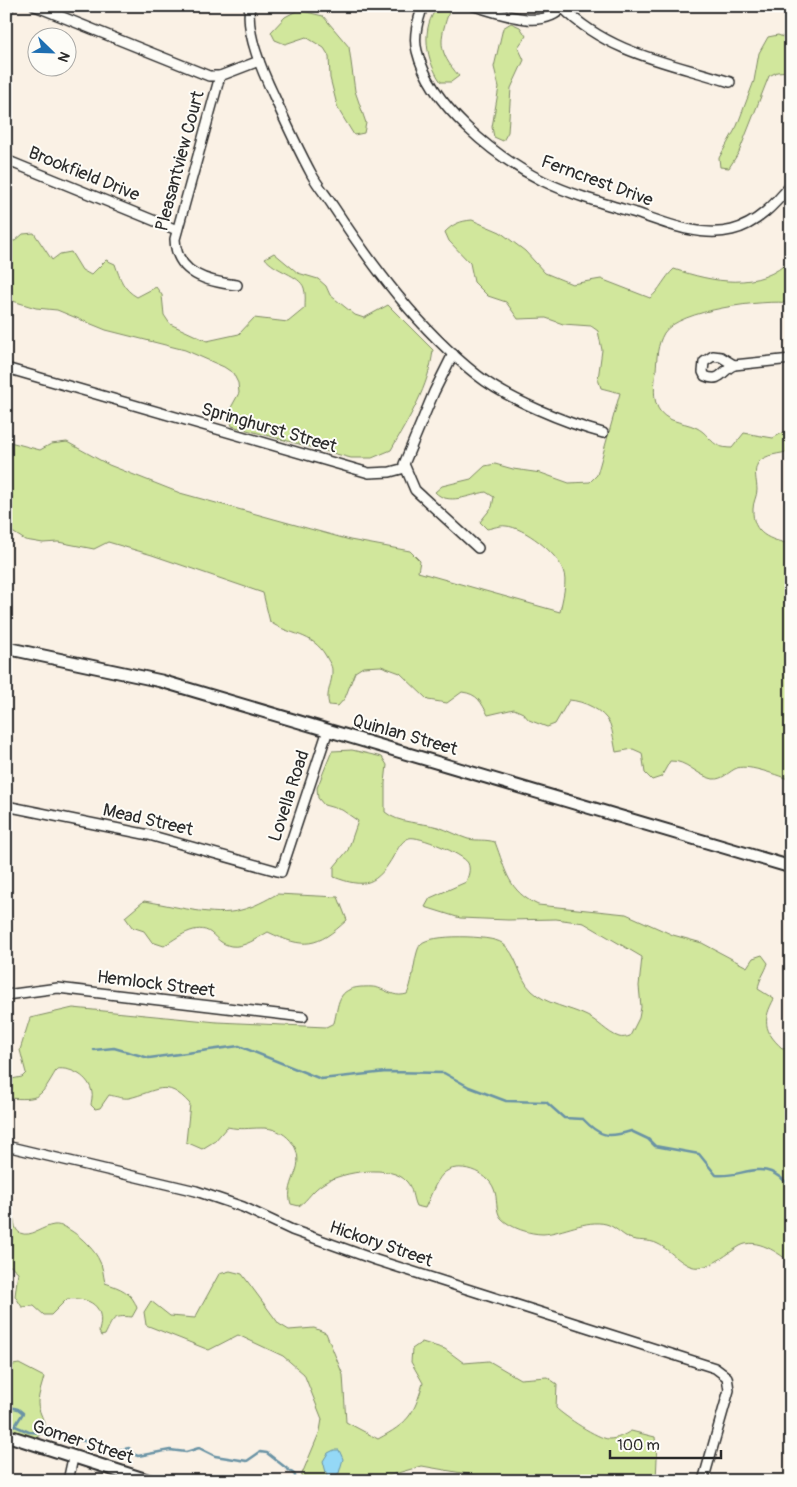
<svg xmlns="http://www.w3.org/2000/svg" width="797" height="1487" viewBox="0 0 797 1487" font-family="Pangolin,sans-serif">
	<style>
		.green { fill: #d1e79c; stroke: #7e8964 }
		.water { fill: #94d8f6; stroke: #6a93a5 }
		.lines { fill: none; stroke-linecap: round; stroke-linejoin: round }
		.stream { stroke: #6a93a5; stroke-width: 2.5 }
		.minor-casing { stroke: #2b2b2b; stroke-width: 12 }
		.tertiary-casing { stroke: #2b2b2b; stroke-width: 15 }
		.minor { stroke: #fdfcf7; stroke-width: 9 }
		.tertiary { stroke: #fdfcf7; stroke-width: 11 }
		.labels { text-anchor: middle; dominant-baseline: central; stroke-width: 4; stroke-linejoin: round; paint-order: stroke }
		.street-label { font-size: 18px; fill: #2b2b2b; stroke: #fdfcf7 }
	</style>
	<rect width="100%" height="100%" fill="#faf1e5"/>
	<filter id="ink" filterUnits="userSpaceOnUse"><feTurbulence type="fractalNoise" baseFrequency=".02" numOctaves="2"/><feDisplacementMap in="SourceGraphic" scale="10" xChannelSelector="R" yChannelSelector="G"/><feConvolveMatrix kernelMatrix="1 2 1 2 8 2 1 2 1" color-interpolation-filters="sRGB"/></filter>
	<g filter="url(#ink)">
		<g class="green">
			<path d="M438,7L450,9C439,40 437,51 459,76L451,82H441C426,61 420,27 438,7Z"/>
			<polygon points="298,10 323,16 349,47 355,91 366,123 364,133 354,135 338,109 330,78 329,56 324,48 306,37 285,44 275,40 271,32 285,17"/>
			<polygon points="511,23 520,27 526,36 518,47 524,60 511,88 508,132 503,141 494,137 492,127 499,87 494,67 503,28"/>
			<polygon points="778,35 791,40 791,71 777,72 769,76 739,152 729,168 720,167 719,158 737,126 754,81 759,53 768,37"/>
			<path d="M472,220L500,232L525,251L545,273L572,284L601,279L650,298C660,290 664,278 674,269C712,282 760,292 791,259V303C765,299 678,310 664,333C657,345 657,357 656,370C654,389 650,411 672,420C680,423 689,424 697,428C712,436 710,448 732,448L744,433L773,438L791,428V451C781,454 764,454 758,463C753,471 757,481 757,490C757,496 753,502 753,509C752,534 770,540 791,544V780C779,776 749,764 737,768C729,771 723,780 713,779C697,776 687,760 670,761L661,777L652,780L645,773L642,753L633,749L616,752C614,743 613,732 610,724C603,710 584,701 569,700L555,724L547,727L529,720L523,713L514,709L488,715C481,702 478,694 462,692L447,703L428,700L400,673L381,666L363,667L355,672L345,698L338,706L329,705C325,692 333,683 332,670C332,665 328,661 326,656C312,632 290,636 270,622L263,593L152,555L108,542L94,549L58,542L43,543L25,540L6,528V441L40,450L51,444L67,442L109,465L180,493L350,540L410,551L420,561L418,572L560,612C562,600 568,582 563,570C557,553 524,527 506,526C500,525 493,528 487,529L480,522L492,507L494,497L486,492C469,495 448,506 435,492L442,486L471,479L485,466L495,464L513,469L541,473L569,483L590,482L597,475L620,393L601,388L598,379L602,350L598,331L591,326L563,324L546,318L518,319L506,302L488,296L474,282L470,263L449,241L445,232C453,224 460,221 472,220Z"/>
			<path d="M34,233L52,260L60,254L71,252L82,270L91,275L106,260L115,264C120,279 123,289 137,297L156,287L162,295L164,315L170,324L207,341L239,334L254,318L288,322L305,308C305,302 306,294 304,288C300,275 274,271 265,258L274,253L298,273L318,279L326,286L330,295L355,315L364,318L388,305L433,350C429,387 409,418 391,450L372,458H351L232,426L228,413L239,393L238,383L233,373L224,367L185,350L106,330L57,310L36,308L6,299V240L15,241L23,234Z"/>
			<path d="M352,750L382,757L387,765L385,783V812C399,824 421,822 438,827C448,830 458,836 468,839C478,841 485,839 495,842C506,871 508,891 538,905L626,914L673,935L702,943L747,967L753,958L762,955L768,963C765,973 759,979 758,989L774,999C763,1019 763,1031 782,1048L791,1047V1263C779,1253 756,1237 740,1246C726,1254 716,1265 700,1267C685,1270 671,1250 658,1244C649,1239 637,1242 629,1238C621,1234 614,1226 606,1224C586,1219 563,1233 543,1234C530,1234 510,1228 501,1218C495,1211 498,1198 494,1189C488,1172 457,1160 443,1174C435,1182 430,1198 425,1208L416,1206C412,1198 413,1189 407,1182C392,1163 342,1172 324,1183C311,1191 309,1199 299,1206L291,1204C287,1192 292,1183 296,1171C304,1148 285,1127 261,1128C247,1128 243,1130 227,1127L215,1141L202,1149L186,1142L190,1104C166,1077 156,1092 129,1098C123,1099 115,1096 109,1095L100,1108L95,1109L91,1105C91,1102 93,1096 92,1093C90,1077 71,1067 57,1069C39,1099 41,1100 6,1098V1080L22,1077L26,1073L20,1050L30,1018L73,1008L217,1022L326,1027L334,1023C339,1003 337,989 361,987C368,987 374,986 381,989C391,993 396,997 407,994C414,981 414,951 421,944C429,934 491,935 502,943C518,954 518,978 532,991C547,1005 569,1007 587,1016C598,1021 607,1033 619,1037C622,1038 627,1037 630,1036L639,1018L641,1007L639,986L642,957L584,923L556,919L508,920L460,918L425,907L430,898L466,882C468,876 471,870 468,863C463,854 418,835 409,838C401,841 398,849 394,855C377,885 365,889 334,877V867L348,850L358,821L342,810L324,805L318,798L317,788L332,751Z"/>
			<path d="M277,894L338,897L347,920C317,948 304,949 268,932C257,938 244,948 231,946C221,944 218,939 211,933C197,922 176,938 164,946L152,942L144,931L132,927L125,917L144,901C171,905 215,918 241,910C254,907 266,900 277,894Z"/>
			<path d="M6,1211L12,1212C15,1219 13,1229 20,1233C31,1238 43,1226 54,1225C68,1223 94,1248 99,1260C103,1266 103,1275 105,1283C120,1288 132,1292 137,1308L132,1317C112,1315 113,1319 105,1335L101,1336L99,1331C106,1306 90,1297 67,1299L51,1315H44L34,1306L22,1307L15,1296L18,1272L11,1266L6,1267Z"/>
			<path d="M230,1271L242,1274L279,1324L289,1330L314,1328L326,1333L343,1375L346,1422L378,1439C408,1423 414,1415 423,1383L411,1362L412,1349L422,1342L445,1349L464,1363L489,1361L520,1379L547,1377L557,1384L556,1408C564,1416 598,1439 609,1439C617,1439 624,1435 631,1431L655,1437L657,1458L656,1481H491L479,1476L422,1466L377,1479L376,1481H299L320,1431L322,1419L304,1374L283,1356L238,1335L209,1350L146,1325L144,1312L151,1301L170,1316L195,1318L219,1274Z"/>
			<path d="M19,1364L44,1377C42,1385 39,1393 38,1401C37,1416 55,1427 34,1439L6,1430V1371L13,1365Z"/>
		</g>
		<polygon class="water" points="334,1450 339,1450 343,1459 339,1473 328,1480 323,1461 328,1453"/>
		<g class="lines">
			<g class="stream">
				<path d="M94,1050L114,1048L149,1058L239,1046L321,1079L386,1072L444,1073L469,1087L506,1101L546,1102L564,1118L583,1119C600,1137 608,1138 631,1131L648,1139L655,1146L699,1154L716,1175C734,1178 755,1165 771,1172C778,1175 785,1181 791,1186"/>
				<polyline points="6,1406 18,1409 23,1413 15,1426 29,1432 57,1434 119,1450 129,1448 133,1454 138,1456 170,1450 186,1452 199,1448 215,1456 247,1461 260,1452 267,1453 295,1475 295,1481"/>
				<polyline points="323,1481 326,1478"/>
			</g>
			<defs>
				<g id="minor">
					<polyline points="35,6 209,76 220,76"/>
					<path d="M250,6C245,33 263,73 274,96C286,123 298,149 312,175C318,186 326,195 333,206C373,267 419,329 477,375C507,399 566,423 603,433"/>
					<path d="M423,6C418,20 413,36 417,51C430,105 495,157 543,181C572,195 605,204 636,213C665,223 701,238 732,230C757,224 775,204 791,185"/>
					<path d="M474,6C500,13 543,32 564,6"/>
					<path d="M563,8C609,54 671,63 730,82"/>
					<polyline points="6,15 9,6"/>
					<polyline points="6,160 177,230"/>
					<path d="M237,285C208,282 176,274 175,239L220,76L259,61"/>
					<polyline points="453,354 434,392 404,464 415,490 478,548"/>
					<path d="M713,356L721,357L734,365C722,370 721,383 705,376L703,372L704,362Z"/>
					<polyline points="734,365 791,359"/>
					<polyline points="6,368 369,473 390,472 405,468"/>
					<polyline points="6,806 149,835 281,872 328,730"/>
					<polyline points="6,995 58,988 303,1017"/>
					<polyline points="6,1146 196,1191 243,1207 292,1230 376,1260 715,1368 727,1377 729,1390 703,1481"/>
					<polyline points="68,1481 73,1458"/>
				</g>
				<g id="tertiary">
					<polyline points="6,648 161,681 791,867"/>
					<polyline points="6,1435 150,1481"/>
				</g>
			</defs>
			<use href="#minor" class="minor-casing"/>
			<use href="#tertiary" class="tertiary-casing"/>
			<use href="#minor" class="minor"/>
			<use href="#tertiary" class="tertiary"/>
		</g>
	</g>
	<g class="labels">
		<g class="street-label">
			<text transform="translate(180 161) rotate(-75)">Pleasantview Court</text>
			<text transform="translate(84 174) rotate(22)">Brookfield Drive</text>
			<text transform="translate(597 181) rotate(20)">Ferncrest Drive</text>
			<text transform="translate(269 428) rotate(16)">Springhurst Street</text>
			<text transform="translate(405 735) rotate(16)">Quinlan Street</text>
			<text transform="translate(289 796) rotate(-72)">Lovella Road</text>
			<text transform="translate(148 820) rotate(13)">Mead Street</text>
			<text transform="translate(156 984) rotate(7)">Hemlock Street</text>
			<text transform="translate(381 1244) rotate(19)">Hickory Street</text>
			<text transform="translate(83 1442) rotate(18)">Gomer Street</text>
		</g>
	</g>
	<rect width="797" height="1487" fill="none" stroke="#fdfcf7" stroke-width="25"/>
	<rect x="12" y="12" width="772" height="1462" fill="none" stroke="#2b2b2b" stroke-width="2" filter="url(#ink)"/>
	<g transform="translate(52 52) rotate(113)"><circle r="24" fill="#fdfcf7" stroke="#a9a8a5"/>
	<path d="M0-4L9 19L0 12L-9 19Z" fill="#1f6fb2"/>
	<text y="-8" font-size="14" font-weight="bold" text-anchor="middle" fill="#2b2b2b">N</text>
	</g>
	<path d="M610 1450v8h111v-8" fill="none" stroke="#2b2b2b" stroke-width="2.5"/>
	<text x="617" y="1450" font-size="15" fill="#2b2b2b" stroke="#fdfcf7" stroke-width="4" paint-order="stroke">100 m</text>
</svg>
